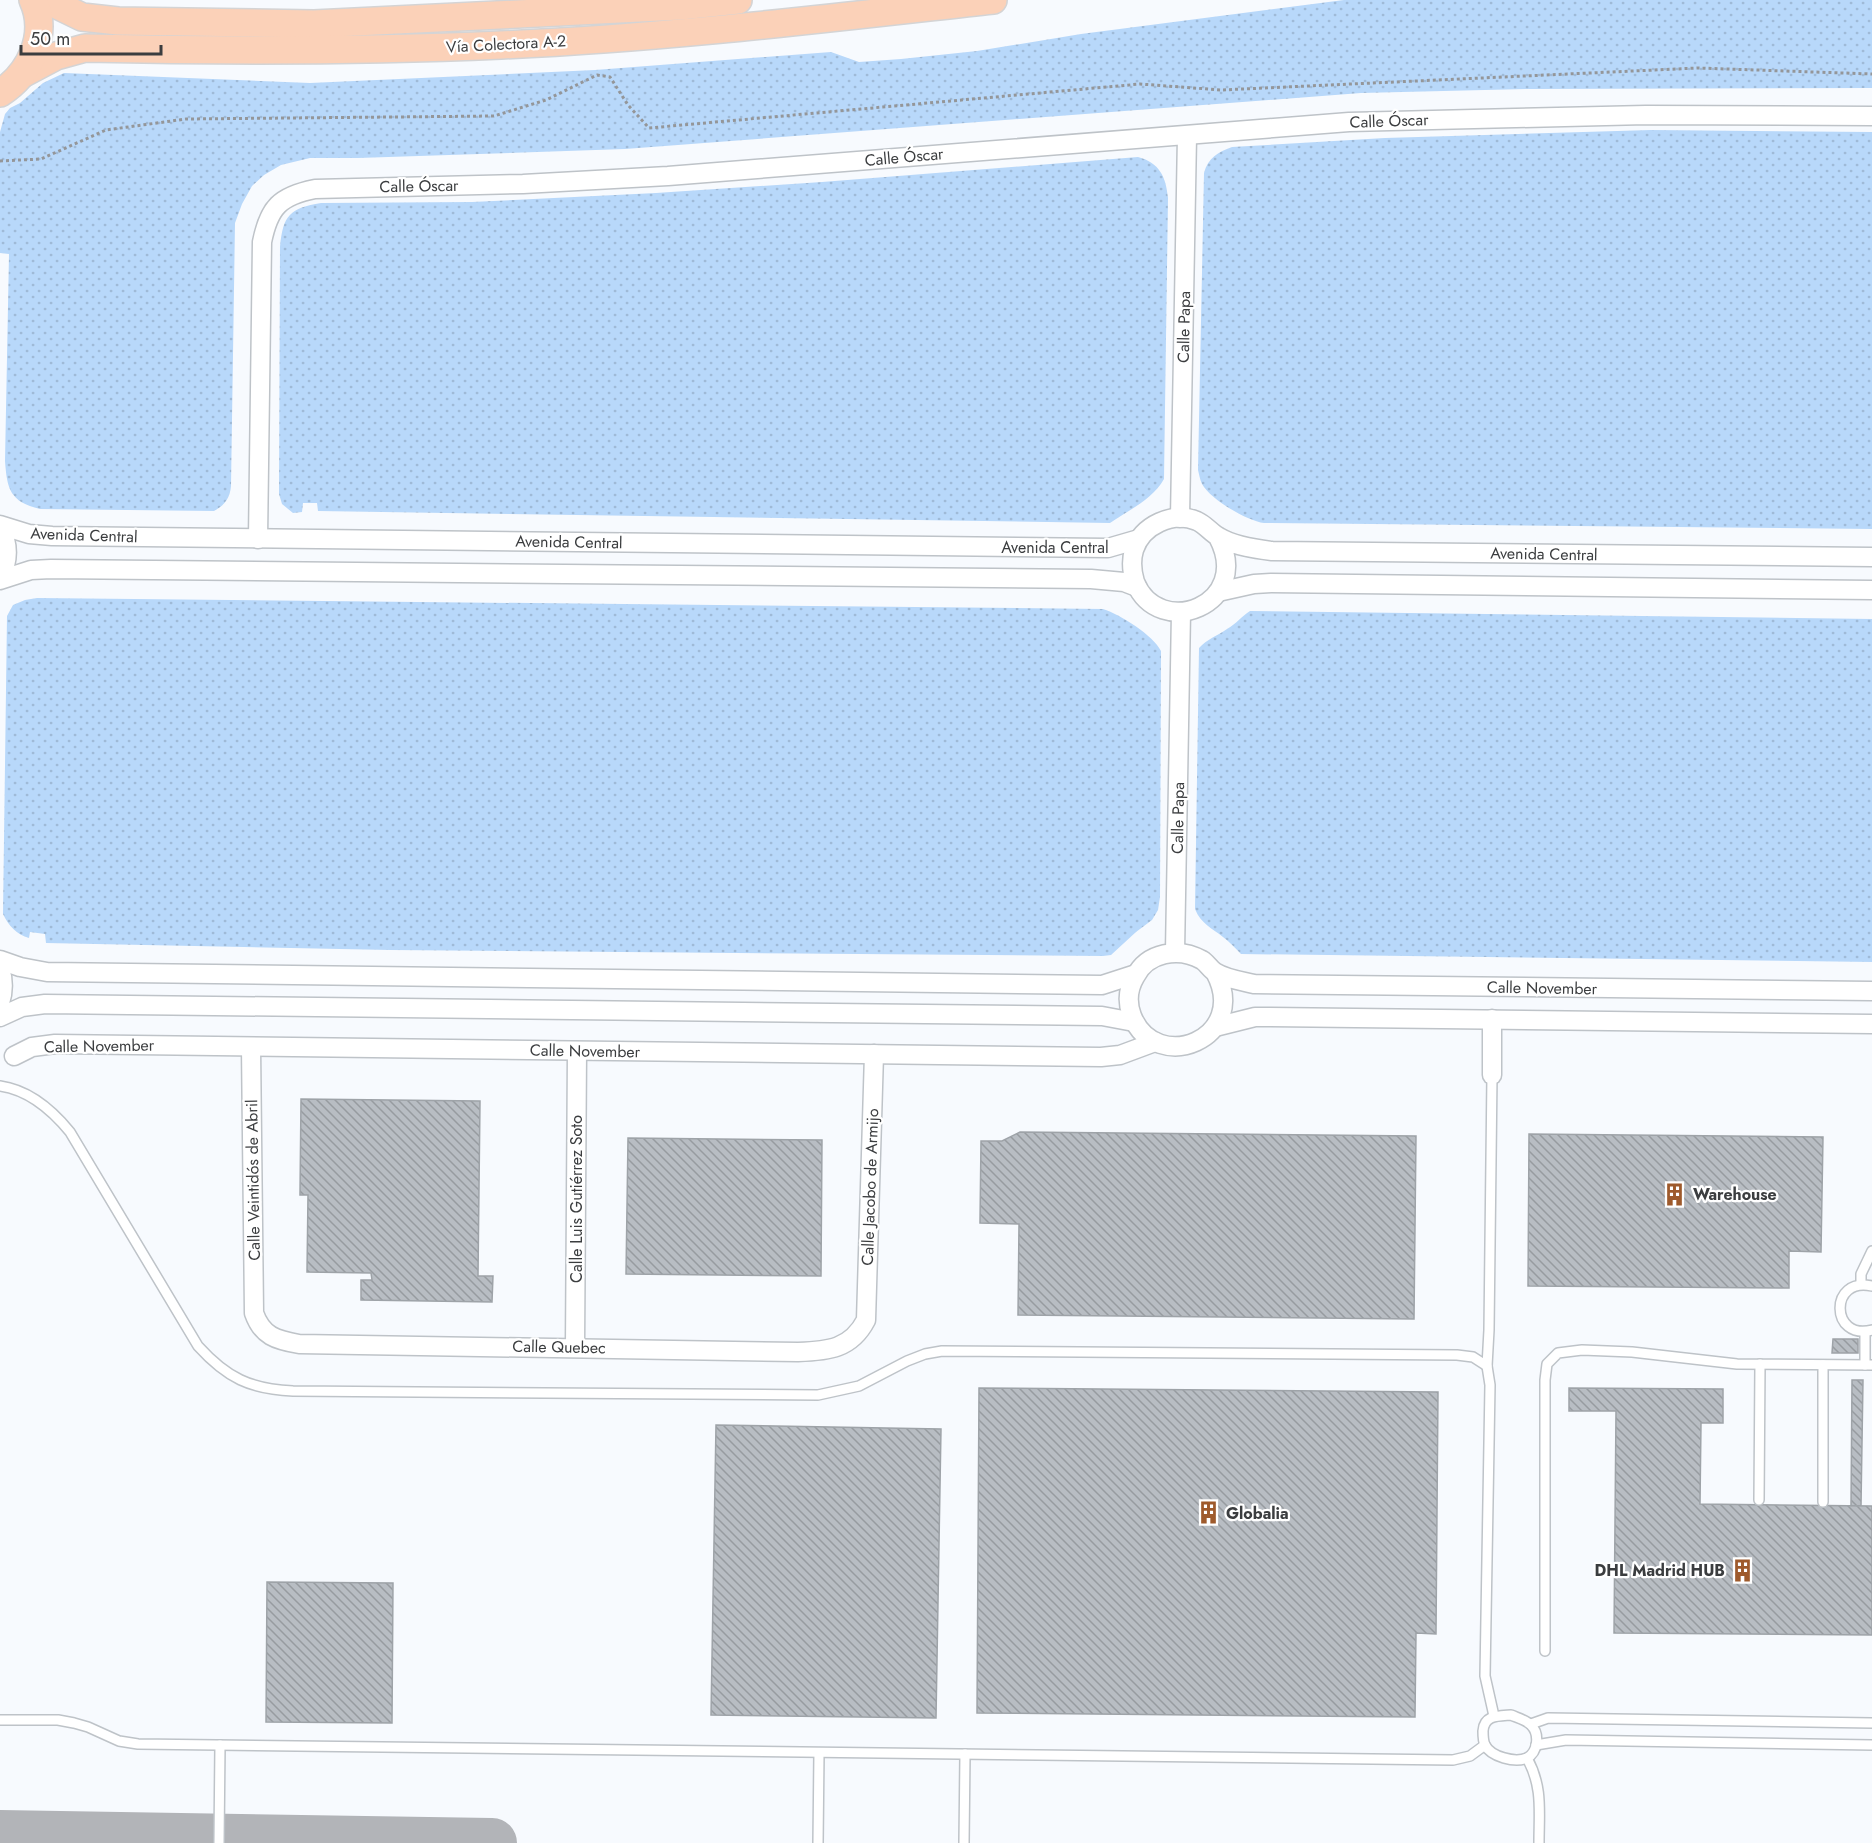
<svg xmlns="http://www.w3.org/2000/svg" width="1872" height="1843" viewBox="0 0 1872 1843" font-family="Jost,sans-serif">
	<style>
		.grass { fill: url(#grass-dots) }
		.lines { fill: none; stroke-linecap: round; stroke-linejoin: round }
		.taxiway { stroke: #b2b4b8; stroke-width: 50 }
		.building { fill: url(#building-back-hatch); stroke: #9ea3a8; stroke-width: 1.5 }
		.service-casing { stroke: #bec3c8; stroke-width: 12 }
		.minor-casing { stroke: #bec3c8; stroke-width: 21 }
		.primary-casing { stroke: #d4d4d5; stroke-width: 30 }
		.path { stroke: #949699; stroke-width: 3; stroke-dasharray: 3 3; stroke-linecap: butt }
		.service { stroke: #fff; stroke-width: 9 }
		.minor { stroke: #fff; stroke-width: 18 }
		.primary { stroke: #fbd1b8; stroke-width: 27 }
		.labels { text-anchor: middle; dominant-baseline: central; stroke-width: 4.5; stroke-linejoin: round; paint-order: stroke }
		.street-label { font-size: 16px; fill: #3b3d3f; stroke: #fff }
		.poi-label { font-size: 16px; font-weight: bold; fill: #3b3d3f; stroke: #fff; text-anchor: start }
	</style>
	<defs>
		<pattern id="grass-dots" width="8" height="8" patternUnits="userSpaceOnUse" patternTransform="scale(1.5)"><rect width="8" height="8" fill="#b8d8fa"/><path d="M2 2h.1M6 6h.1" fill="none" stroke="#9fbad7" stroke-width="1.8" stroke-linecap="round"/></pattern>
		<pattern id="building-back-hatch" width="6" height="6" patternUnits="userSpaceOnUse" patternTransform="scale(1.5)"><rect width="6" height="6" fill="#b8bdc3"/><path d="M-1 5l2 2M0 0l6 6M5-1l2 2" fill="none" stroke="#979ba0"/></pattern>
	</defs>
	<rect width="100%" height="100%" fill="#f7fafe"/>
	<g class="grass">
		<path d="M1344,0H1872V88L1528,89L1361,93L625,149L358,158H310L281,165L264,175L252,186L242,204L235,223L231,486C230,498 225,505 214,511L40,509C10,502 7,489 5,461L9,254L0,253V132L5,114L10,108L20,103L43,83L64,73L310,83L595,70L831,52L859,62L901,59L977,51L1081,34Z"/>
		<path d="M1651,130L1872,132V529L1264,523C1247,521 1210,499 1202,484C1200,480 1199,474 1198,470L1204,173C1208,158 1218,152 1232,147L1385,138Z"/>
		<path d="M1138,157C1160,163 1166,177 1168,198L1164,479C1153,499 1129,510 1110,523L318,511L317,503H303L302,512L293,513L282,504L279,494L280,247C283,215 290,208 321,203L472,202L656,193L822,182Z"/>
		<path d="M37,598L1103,609C1121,615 1153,635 1161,651L1160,897L1158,910L1152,920L1136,932L1111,955L1103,956L390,950L46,943L45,934L30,932L29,938C17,935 8,925 3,914L7,616L13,605L25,600Z"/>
		<path d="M1250,611L1872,619V962L1241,954C1235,948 1230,942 1223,937C1212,928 1201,924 1195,909L1199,648C1207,639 1217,636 1227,629C1236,624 1242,616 1250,611Z"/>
	</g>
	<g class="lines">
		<polyline class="taxiway" points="0,1835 492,1843"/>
	</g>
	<g class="building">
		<polygon points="301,1099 480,1101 478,1276 493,1276 492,1302 361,1300 361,1280 372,1280 371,1273 307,1272 308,1195 300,1195"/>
		<polygon points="1020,1132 1416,1136 1414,1319 1018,1315 1019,1224 980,1223 981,1141 1002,1141"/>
		<polygon points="1529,1134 1823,1137 1821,1252 1789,1251 1789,1288 1528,1286"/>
		<polygon points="628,1138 822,1140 821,1276 626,1274"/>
		<polygon points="1833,1339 1858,1339 1858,1353 1832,1353"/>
		<polygon points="1852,1380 1863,1380 1861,1506 1851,1506"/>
		<polygon points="979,1388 1438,1392 1436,1634 1416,1633 1415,1717 977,1713"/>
		<polygon points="1569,1388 1723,1389 1723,1423 1701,1423 1700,1504 1872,1506 1872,1635 1614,1633 1616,1411 1569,1411"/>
		<polygon points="716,1425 941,1429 936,1718 711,1715"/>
		<polygon points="267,1582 393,1583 392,1723 266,1722"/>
	</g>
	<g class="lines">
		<defs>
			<g id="service">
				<polyline points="1492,1075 1489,1330 1487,1366 1490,1385 1485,1676 1494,1716"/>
				<path d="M0,1086C29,1090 52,1110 70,1132L198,1346C227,1378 250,1389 293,1391L818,1395L859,1386L907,1361L925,1354L942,1351L1457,1355L1473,1357L1487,1366"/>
				<polyline points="1861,1284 1861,1274 1872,1251"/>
				<path d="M1872,1286C1829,1276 1830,1341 1872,1330"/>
				<polyline points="1865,1365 1865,1332"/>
				<polyline points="1759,1500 1760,1364"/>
				<polyline points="1823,1502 1823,1365"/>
				<polyline points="1545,1651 1545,1380 1547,1364 1558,1353 1582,1350 1632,1352 1737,1364 1872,1365"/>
				<path d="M1511,1715C1518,1718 1526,1720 1531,1725C1540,1734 1538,1752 1527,1758C1515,1763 1491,1757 1485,1745C1483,1741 1483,1735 1483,1731C1484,1715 1498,1716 1511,1715Z"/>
				<polyline points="0,1720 58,1720 74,1723 88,1727 119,1741 138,1744 1453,1760 1470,1756 1485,1745"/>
				<polyline points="1531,1724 1548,1718 1872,1723"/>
				<polyline points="1536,1745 1566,1740 1872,1745"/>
				<path d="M1527,1758C1543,1787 1539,1811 1539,1843"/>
				<polyline points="219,1843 220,1745"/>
				<polyline points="818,1843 819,1753"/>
				<polyline points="964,1843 965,1754"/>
			</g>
			<g id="minor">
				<polyline points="1180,518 1187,136"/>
				<polyline points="0,525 29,534 52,536 1108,548 1139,539"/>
				<path d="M0,527C9,544 9,561 0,578"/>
				<path d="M1218,537C1254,605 1159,641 1135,582C1132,572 1131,560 1134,550C1142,525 1173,511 1197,521C1206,525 1211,533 1219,537C1234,546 1255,549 1272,551L1872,557"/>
				<path d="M258,539L262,242C269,207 280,196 315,189L523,184L668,176L1349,122L1646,115L1872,116"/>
				<polyline points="0,580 31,570 51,569 1091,579 1124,582 1137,587"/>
				<polyline points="1218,592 1254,584 1271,583 1872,590"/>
				<polyline points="1175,952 1181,612"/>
				<polyline points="0,960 20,967 47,972 1102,985 1136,974"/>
				<path d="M0,968C4,981 4,991 0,1003"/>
				<path d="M1215,972C1251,1039 1156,1076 1132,1016C1127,1003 1128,989 1135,977C1147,952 1179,947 1202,960C1207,963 1210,969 1215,972C1226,979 1242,981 1254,984L1872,991"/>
				<polyline points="0,1017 22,1007 45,1004 1102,1016 1134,1022"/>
				<polyline points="1215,1027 1255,1017 1266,1017 1872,1024"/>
				<path d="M251,1047L254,1313C262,1336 276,1340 299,1344L798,1352C828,1351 851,1349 866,1320L874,1054"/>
				<polyline points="14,1056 32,1047 55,1044 1101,1057 1120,1055 1155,1042"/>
				<polyline points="1492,1075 1492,1019"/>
				<polyline points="575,1347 577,1051"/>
			</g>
			<g id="primary">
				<polyline points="47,0 82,17 118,21 314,24 680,6 738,0"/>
				<path d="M22,74L56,56L85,48C223,51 363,51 501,45C666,38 830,18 993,0"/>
				<path d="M0,93C30,74 49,35 33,0"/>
			</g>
		</defs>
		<use href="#service" class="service-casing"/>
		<use href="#minor" class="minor-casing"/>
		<use href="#primary" class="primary-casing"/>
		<polyline class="path" points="0,161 41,159 106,130 186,119 494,116 546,100 597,75 610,77 628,105 649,128 1140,84 1221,90 1698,68 1872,74"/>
		<use href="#service" class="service"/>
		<use href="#minor" class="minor"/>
		<use href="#primary" class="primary"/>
	</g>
	<defs>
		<symbol id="building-bare" viewBox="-9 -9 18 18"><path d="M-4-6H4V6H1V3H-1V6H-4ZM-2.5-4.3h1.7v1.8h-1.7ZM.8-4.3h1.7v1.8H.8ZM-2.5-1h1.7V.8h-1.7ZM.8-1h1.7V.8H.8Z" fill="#9e5a2c" stroke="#fff" stroke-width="2.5" paint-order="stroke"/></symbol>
	</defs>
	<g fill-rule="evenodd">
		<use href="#building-bare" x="1658" y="1178" width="33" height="33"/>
		<use href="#building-bare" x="1192" y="1496" width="33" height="33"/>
		<use href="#building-bare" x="1726" y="1554" width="33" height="33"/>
	</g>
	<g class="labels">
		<g class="street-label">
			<text transform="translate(506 44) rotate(-3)">Vía Colectora A-2</text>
			<text transform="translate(1389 121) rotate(-2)">Calle Óscar</text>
			<text transform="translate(904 157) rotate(-5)">Calle Óscar</text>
			<text transform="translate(419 186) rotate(-1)">Calle Óscar</text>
			<text transform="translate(1184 327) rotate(-89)">Calle Papa</text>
			<text transform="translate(84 535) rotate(2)">Avenida Central</text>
			<text transform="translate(569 542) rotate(1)">Avenida Central</text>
			<text x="1055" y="547">Avenida Central</text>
			<text transform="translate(1544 554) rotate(1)">Avenida Central</text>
			<text transform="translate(1178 818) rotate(-89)">Calle Papa</text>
			<text transform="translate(1542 988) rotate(1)">Calle November</text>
			<text transform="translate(99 1046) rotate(-1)">Calle November</text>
			<text transform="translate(585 1051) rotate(1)">Calle November</text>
			<text transform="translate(253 1180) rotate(-91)">Calle Veintidós de Abril</text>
			<text transform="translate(870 1187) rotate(-88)">Calle Jacobo de Armijo</text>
			<text transform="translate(576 1199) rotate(-90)">Calle Luis Gutiérrez Soto</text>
			<text transform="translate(559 1347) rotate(1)">Calle Quebec</text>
		</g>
		<g class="poi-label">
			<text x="1693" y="1194">Warehouse</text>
			<text x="1226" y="1513">Globalia</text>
			<text x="1725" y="1570" text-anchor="end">DHL Madrid HUB</text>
		</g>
	</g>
	<path d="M21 45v9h140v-9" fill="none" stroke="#3b3d3f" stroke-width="3"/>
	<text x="30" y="45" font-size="18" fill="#3b3d3f" stroke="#ffffff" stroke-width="4.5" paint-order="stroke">50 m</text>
</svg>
